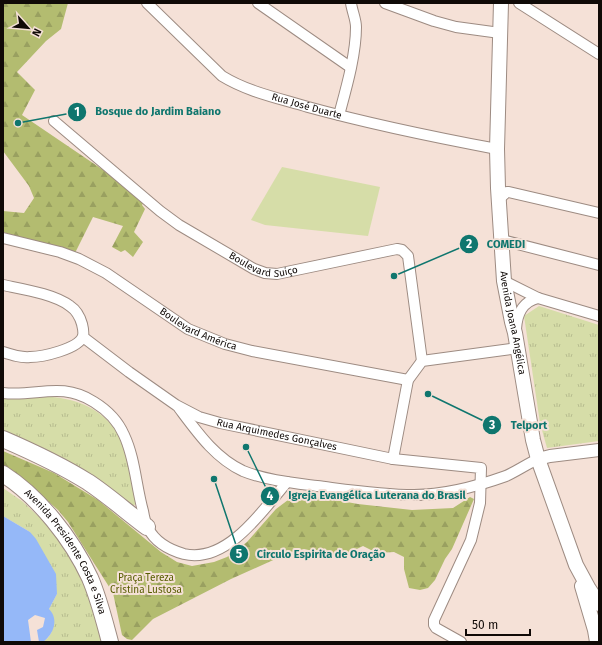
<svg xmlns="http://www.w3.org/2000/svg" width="602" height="645" viewBox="0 0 602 645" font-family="'Fira Sans',sans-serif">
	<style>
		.forest { fill: url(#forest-firs) }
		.park { fill: url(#park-tufts) }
		.garden { fill: #d6dda8 }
		.water { fill: #95b8f8 }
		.pier { fill: #f5e1d7 }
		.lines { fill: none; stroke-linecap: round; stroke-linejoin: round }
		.minor-casing { stroke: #9d8b82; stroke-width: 12 }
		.tertiary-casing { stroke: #9d8b82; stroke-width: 14 }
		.secondary-casing { stroke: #9d8b82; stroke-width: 16 }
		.primary-casing { stroke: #9d8b82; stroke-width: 18 }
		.minor { stroke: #fff; stroke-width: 10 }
		.tertiary { stroke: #fff; stroke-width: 12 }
		.secondary { stroke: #fff; stroke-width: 14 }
		.primary { stroke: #fff; stroke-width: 16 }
		.labels { text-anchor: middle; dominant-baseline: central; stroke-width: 4; stroke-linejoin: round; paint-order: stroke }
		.street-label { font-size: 10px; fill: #100a07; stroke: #f5e1d7 }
		.park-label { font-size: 10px; fill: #575d00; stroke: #f5e1d7 }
		.leader { fill: none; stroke: #0f766e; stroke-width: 1.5 }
		.callout-dot { fill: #0f766e; stroke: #f5e1d7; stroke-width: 1.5 }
		.mark-label { font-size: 12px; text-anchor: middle; font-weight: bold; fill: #fff }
		.callout-label { font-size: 11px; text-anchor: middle; font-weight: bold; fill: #0f766e; stroke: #f5e1d7; stroke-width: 4; stroke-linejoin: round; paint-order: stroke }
	</style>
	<defs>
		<pattern id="forest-firs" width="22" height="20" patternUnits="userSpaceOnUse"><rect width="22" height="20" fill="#b3bc70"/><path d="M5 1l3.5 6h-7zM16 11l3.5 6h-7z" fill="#99a060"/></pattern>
		<pattern id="park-tufts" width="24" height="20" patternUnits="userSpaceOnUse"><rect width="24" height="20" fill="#d6dda8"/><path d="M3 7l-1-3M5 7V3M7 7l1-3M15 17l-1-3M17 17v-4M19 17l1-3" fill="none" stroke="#b7bc8f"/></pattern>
	</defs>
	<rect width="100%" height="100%" fill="#f5e1d7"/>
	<g class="forest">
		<polygon points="3,3 68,3 61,29 46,41 17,72 35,90 22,115 146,199 142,205 145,209 134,232 143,242 133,257 125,250 121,252 112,247 123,226 93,217 74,255 3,232 3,211 24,213 34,198 29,186 3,151"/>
		<polygon points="3,451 54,473 98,500 161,552 177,562 192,566 214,562 227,557 247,542 276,509 288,500 302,494 358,504 412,510 453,508 470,497 474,499 452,549 445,559 435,580 428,588 420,590 409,588 404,569 404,557 394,552 377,553 363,546 340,557 304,549 291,552 231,579 153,619 132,640 127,639 122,635 113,593 68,522 58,510 32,487 3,466"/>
	</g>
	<g class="park">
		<polygon points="539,306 599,325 599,441 547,448 540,423 524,316"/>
		<path d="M42,396C70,398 92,403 112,425C115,428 118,430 120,434C130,448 134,485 137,503L133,506L3,433V399Z"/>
		<path d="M3,488L22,501L52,529L79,563L107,642H43C57,632 52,623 49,609L57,594L30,532L3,516Z"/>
	</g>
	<polygon class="garden" points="282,167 380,187 368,236 265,225 251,220"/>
	<path class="water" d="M3,516L30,532L36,539L56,574L57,594L49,609C59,619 54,634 43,642H3Z"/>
	<polygon class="pier" points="35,615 45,618 43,627 37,630 39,642 31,642 28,620"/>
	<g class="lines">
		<defs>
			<g id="minor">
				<path id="s1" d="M147,3L222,76C248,92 278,98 308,107C370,124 433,137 497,149"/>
				<polyline points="258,3 350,67"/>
				<polyline points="385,3 434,21 456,27 500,33"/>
				<polyline points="519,3 599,54"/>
				<path d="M339,115C346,89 356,55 356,27C356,19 352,11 351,3"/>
				<path id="s2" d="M54,121L160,211L179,225L254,269L265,273L277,274L397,249L402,250L408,256L422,361"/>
				<polyline points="499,199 507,192 509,192 599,213"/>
				<path id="s3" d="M3,238L60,252L79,259L106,273L188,329L225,344L252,351L408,380"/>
				<polyline points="502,240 599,265"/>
				<polyline points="504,281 538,298 599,316"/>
				<path d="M3,285C22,289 55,294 70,306C76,310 80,317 82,324C83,328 84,332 83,336C79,349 42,357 30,357C21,358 12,355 3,352"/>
				<path d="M516,329C517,314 522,302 538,298"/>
				<path id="s4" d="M83,337L129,372L176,405L199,417L220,423L393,459L481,468L480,503L471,540L434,620V625L436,628L461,642"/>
				<path d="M3,393C37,397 61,381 94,402C107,410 118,421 124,435C135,458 136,486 143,511C144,517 145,523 148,528C155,542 170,550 184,554C227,564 263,510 287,482"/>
				<path d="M179,408C197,432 215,458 243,471C265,480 294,483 317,486C349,490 382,495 414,495C443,495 478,486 506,476C517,471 527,464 538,459"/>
				<polyline points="393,459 408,380 422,361 518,348"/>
			</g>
			<polyline id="tertiary" points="538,459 550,456 599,450"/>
			<g id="secondary">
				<path id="s5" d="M501,3L497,149L498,188L504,281L512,322L515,333L533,440L538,459L576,565L589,589L599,604"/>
				<polyline points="582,586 595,630 597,642"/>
			</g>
			<g id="primary">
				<path d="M3,439C33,452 61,465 88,482C109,496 128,513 147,527"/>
				<path id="s6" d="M3,474C39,497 72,539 90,578C99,599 104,620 110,642"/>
			</g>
		</defs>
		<use href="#minor" class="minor-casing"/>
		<use href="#tertiary" class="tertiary-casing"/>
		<use href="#secondary" class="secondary-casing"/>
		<use href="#primary" class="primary-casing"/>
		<use href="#minor" class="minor"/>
		<use href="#tertiary" class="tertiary"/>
		<use href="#secondary" class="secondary"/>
		<use href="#primary" class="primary"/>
	</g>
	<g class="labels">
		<g class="street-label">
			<text stroke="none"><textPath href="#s1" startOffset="195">Rua José Duarte</textPath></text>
			<text stroke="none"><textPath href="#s2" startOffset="258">Boulevard Suiço</textPath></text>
			<text stroke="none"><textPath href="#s5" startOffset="321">Avenida Joana Angélica</textPath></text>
			<text stroke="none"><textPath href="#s3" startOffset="218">Boulevard América</textPath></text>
			<text stroke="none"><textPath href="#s4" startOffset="221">Rua Arquimedes Gonçalves</textPath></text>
			<text stroke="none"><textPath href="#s6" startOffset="102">Avenida Presidente Costa e Silva</textPath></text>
		</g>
		<g class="park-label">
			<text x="146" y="578">Praça Tereza<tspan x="146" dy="12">Cristina Lustosa</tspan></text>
		</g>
	</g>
	<path class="leader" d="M18 123L77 112M394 276L469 244M428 394L492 425M246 447L270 496M214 479L239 554"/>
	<g class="callout-dot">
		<circle cx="18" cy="123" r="4"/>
		<circle cx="394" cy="276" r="4"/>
		<circle cx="428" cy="394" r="4"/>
		<circle cx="246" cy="447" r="4"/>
		<circle cx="214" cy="479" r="4"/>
		<circle cx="77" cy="112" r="10"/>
		<circle cx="469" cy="244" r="10"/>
		<circle cx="492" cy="425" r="10"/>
		<circle cx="270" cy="496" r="10"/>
		<circle cx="239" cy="554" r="10"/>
	</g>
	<g class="mark-label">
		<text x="77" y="116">1</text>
		<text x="469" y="248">2</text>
		<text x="492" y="429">3</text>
		<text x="270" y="500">4</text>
		<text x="239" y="558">5</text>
	</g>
	<g class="callout-label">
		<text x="158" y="115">Bosque do Jardim Baiano</text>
		<text x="506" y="248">COMEDI</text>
		<text x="529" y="429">Telport</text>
		<text x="377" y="499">Igreja Evangélica Luterana do Brasil</text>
		<text x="321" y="558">Circulo Espirita de Oração</text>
	</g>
	<rect width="602" height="645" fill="none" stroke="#100a07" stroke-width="8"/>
	<g transform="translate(28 28) rotate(117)" stroke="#f5e1d7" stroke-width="3" paint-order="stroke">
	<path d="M0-3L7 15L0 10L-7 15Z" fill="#100a07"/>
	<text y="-6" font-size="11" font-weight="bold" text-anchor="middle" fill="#100a07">N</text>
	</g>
	<path d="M466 629v6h64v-6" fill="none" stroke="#100a07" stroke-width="2"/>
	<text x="472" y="629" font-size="12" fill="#100a07" stroke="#f5e1d7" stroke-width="3" paint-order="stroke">50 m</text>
</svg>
